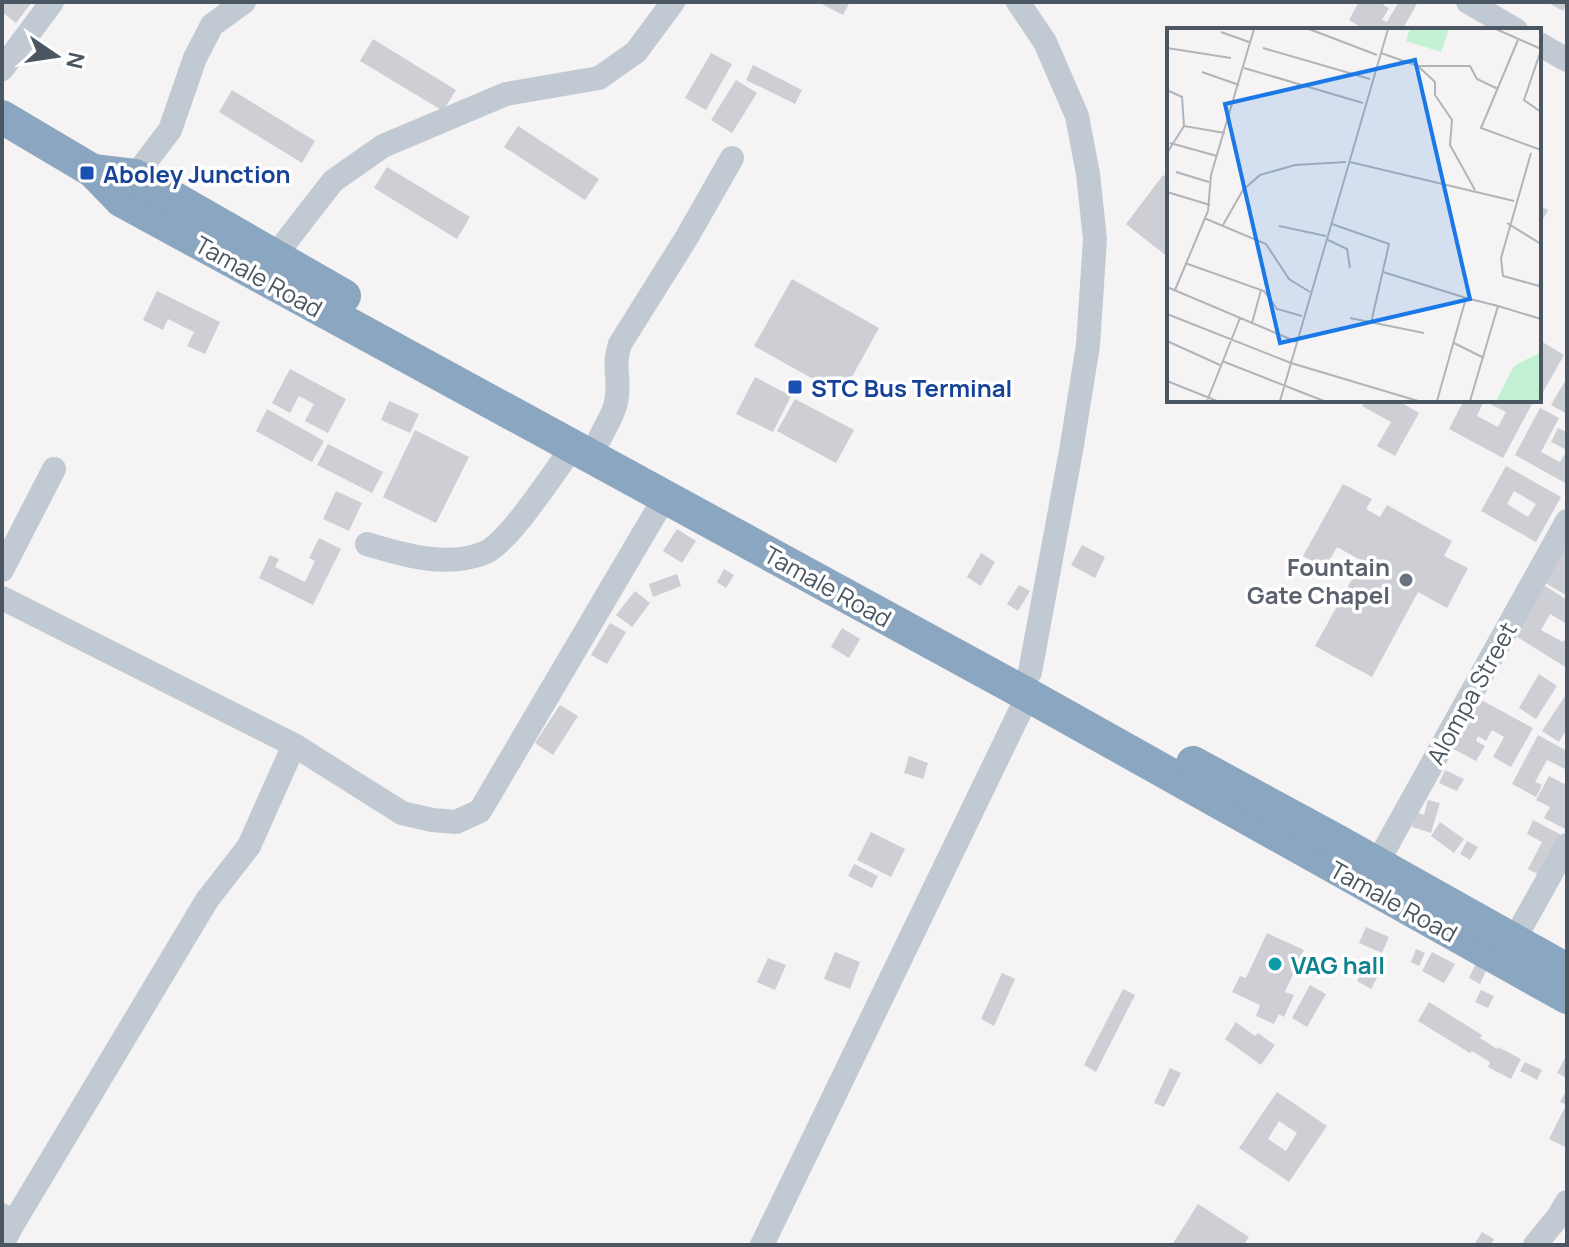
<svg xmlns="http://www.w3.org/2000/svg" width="1569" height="1247" viewBox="0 0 1569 1247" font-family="Manrope,sans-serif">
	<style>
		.building { fill: #cdcfd5; fill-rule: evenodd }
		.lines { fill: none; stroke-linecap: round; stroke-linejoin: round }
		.minor { stroke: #c1cad2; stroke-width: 24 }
		.highway { stroke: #8ba6c1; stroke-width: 34 }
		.transit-dot { fill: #1a4fb4; stroke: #fff; stroke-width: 3 }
		.worship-dot { fill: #6b7280; stroke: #fff; stroke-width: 3 }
		.culture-dot { fill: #0f9aa8; stroke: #fff; stroke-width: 3 }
		.labels { text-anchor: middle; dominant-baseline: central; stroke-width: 7; stroke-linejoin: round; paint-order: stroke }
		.transit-label { font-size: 24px; font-weight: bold; fill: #164399; stroke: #fff; text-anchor: start }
		.street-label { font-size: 24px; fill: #4a5661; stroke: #fff }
		.worship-label { font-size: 24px; font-weight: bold; fill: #5b616d; stroke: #fff; text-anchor: end }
		.culture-label { font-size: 24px; font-weight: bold; fill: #0d838f; stroke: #fff; text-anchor: start }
		.inset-road { fill: none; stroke: #b1b4b9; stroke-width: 2 }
		.view { fill: #1b78e7; fill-opacity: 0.15; stroke: #1b78e7; stroke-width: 4 }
		.inset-edge { fill: none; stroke: #4a5661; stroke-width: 4 }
	</style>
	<rect width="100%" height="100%" fill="#f5f3f3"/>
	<g class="building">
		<polygon points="2,2 32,2 16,23 2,12"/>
		<polygon points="818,2 850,2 843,15"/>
		<polygon points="1359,2 1385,2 1383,5 1389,8 1382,20 1387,22 1399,2 1418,2 1402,30 1365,30 1349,20"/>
		<polygon points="1547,2 1567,2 1567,4 1563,11"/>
		<polygon points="373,39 456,90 443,111 360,61"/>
		<polygon points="711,53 732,64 706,110 685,98"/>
		<polygon points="753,65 802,90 795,104 746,80"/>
		<polygon points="736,80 757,93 732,133 711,120"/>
		<polygon points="232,90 315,141 302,163 219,112"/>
		<polygon points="518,126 599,179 585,200 504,147"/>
		<polygon points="387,167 470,217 457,239 374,188"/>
		<polygon points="1163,175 1169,179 1169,258 1126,224"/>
		<polygon points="1539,205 1548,210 1539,227"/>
		<polygon points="792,279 879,328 842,395 754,346"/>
		<polygon points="157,291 220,322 205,354 187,346 194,332 168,319 163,330 143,320"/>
		<polygon points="1539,340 1564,355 1539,399"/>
		<polygon points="290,369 346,399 328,433 305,421 314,404 299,396 290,413 272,403"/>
		<polygon points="755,377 791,396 773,432 736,414"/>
		<polygon points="1565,381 1567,383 1567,414 1551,405"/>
		<polygon points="795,399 854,430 836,463 777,431"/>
		<polygon points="1366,400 1397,400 1419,413 1395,456 1377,446 1391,422 1362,406"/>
		<path d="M1464,400H1526L1532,404L1503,458L1449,429ZM1484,401L1506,412L1498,427L1477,416Z"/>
		<polygon points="389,401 419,414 410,433 381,420"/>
		<polygon points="1540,408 1559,418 1541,452 1560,462 1567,450 1551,442 1558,428 1567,432 1567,484 1515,455"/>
		<polygon points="267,409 324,441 312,462 256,431"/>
		<polygon points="415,430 469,457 436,523 383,497"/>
		<polygon points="328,444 383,472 372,493 317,465"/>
		<path d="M1506,466L1561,497L1536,542L1481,511ZM1514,491L1536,504L1528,517L1507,504Z"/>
		<polygon points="1343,484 1372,499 1366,509 1380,517 1387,505 1452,541 1444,556 1468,568 1447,608 1418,592 1372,677 1315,646 1362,561 1337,547 1325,568 1303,556"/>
		<polygon points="336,491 362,503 349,531 323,519"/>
		<polygon points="677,529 696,541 682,563 663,551"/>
		<polygon points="319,538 341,549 313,605 259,578 270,555 279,559 275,567 305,582 315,561 309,558"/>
		<polygon points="1567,544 1567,596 1544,582"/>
		<polygon points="1082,545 1105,557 1095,578 1071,565"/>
		<polygon points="981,553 995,562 981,586 967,577"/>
		<polygon points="724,569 734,575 726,588 717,582"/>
		<polygon points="677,574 681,586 653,597 649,584"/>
		<polygon points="1542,584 1567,600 1567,624 1550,614 1541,630 1563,642 1567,635 1567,668 1511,633"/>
		<polygon points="1019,585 1030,591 1018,611 1007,604"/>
		<polygon points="635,591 650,603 632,627 616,615"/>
		<polygon points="610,623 626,632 607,664 591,655"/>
		<polygon points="842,628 860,639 849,658 831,647"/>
		<polygon points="1539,674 1557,686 1536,719 1519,708"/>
		<polygon points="1567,693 1567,729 1559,742 1542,731"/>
		<polygon points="1472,695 1533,728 1511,767 1493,757 1504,737 1492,730 1486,741 1478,736 1476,741 1485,746 1476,761 1446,745"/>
		<polygon points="560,705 578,716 553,755 535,743"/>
		<polygon points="1538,735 1567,751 1567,770 1547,760 1535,782 1542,785 1536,797 1512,784"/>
		<polygon points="909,756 928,763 923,779 904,773"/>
		<polygon points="1445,770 1464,779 1457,791 1439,783"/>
		<polygon points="1549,776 1564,784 1567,779 1567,830 1544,818 1550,807 1536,800"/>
		<polygon points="1428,800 1440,803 1431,833 1412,827 1416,812 1424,815"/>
		<polygon points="1533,820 1565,837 1543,877 1528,869 1542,842 1527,834"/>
		<polygon points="1440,822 1464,839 1454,853 1431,836"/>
		<polygon points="871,832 905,849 891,877 857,860"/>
		<polygon points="1467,841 1478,847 1470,860 1460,854"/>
		<polygon points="854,864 878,876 872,888 848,876"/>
		<polygon points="1366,927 1389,937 1382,953 1359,943"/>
		<polygon points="1267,933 1304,950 1285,992 1294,995 1284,1017 1279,1014 1274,1024 1256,1016 1260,1005 1232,992 1240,976 1246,978"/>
		<polygon points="1416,949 1425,953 1419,966 1411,962"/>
		<polygon points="835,952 860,962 850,989 824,979"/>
		<polygon points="1432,952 1455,964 1444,983 1422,971"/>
		<polygon points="768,958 786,965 775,990 757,982"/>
		<polygon points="1476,963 1487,969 1480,984 1469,978"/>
		<polygon points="1367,964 1380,972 1371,989 1357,981"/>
		<polygon points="1002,973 1015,979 994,1026 981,1019"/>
		<polygon points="1310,985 1326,994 1307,1027 1292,1018"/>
		<polygon points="1123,989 1135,995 1096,1072 1084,1065"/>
		<polygon points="1481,990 1494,996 1488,1008 1475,1002"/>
		<polygon points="1429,1002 1482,1035 1480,1038 1497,1049 1498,1047 1521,1059 1511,1079 1488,1067 1490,1062 1472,1051 1470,1053 1418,1021"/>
		<polygon points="1236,1022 1255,1036 1258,1033 1275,1045 1261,1065 1225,1039"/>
		<polygon points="1567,1054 1567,1078 1557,1073"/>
		<polygon points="1525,1062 1542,1070 1537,1080 1520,1071"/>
		<polygon points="1170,1068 1181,1073 1164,1107 1154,1103"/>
		<polygon points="1567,1089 1567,1148 1549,1139 1566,1105 1560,1102"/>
		<path d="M1277,1092L1327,1126L1289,1182L1239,1148ZM1279,1121L1297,1133L1286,1151L1268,1139Z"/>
		<polygon points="1198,1204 1249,1237 1244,1245 1172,1245"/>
		<polygon points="1482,1232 1494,1239 1491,1245 1474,1245"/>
	</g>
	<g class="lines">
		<g class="minor">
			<polyline points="1018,2 1045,42 1077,116 1088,174 1095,239 1088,345 1071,451 1030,672"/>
			<polyline points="1468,2 1516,30"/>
			<polyline points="1539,44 1567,60"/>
			<polyline points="2,69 52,2"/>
			<polyline points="135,176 170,130 195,58 212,25 244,2"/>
			<polyline points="274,257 333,181 383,146 506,94 599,78 636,52 673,2"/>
			<path d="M600,438C605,427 614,414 616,402C621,380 612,367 620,344L687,237L732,158"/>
			<path d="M367,544C403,555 447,568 484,553C509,543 554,472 572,448"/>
			<polyline points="2,570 54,469"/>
			<polyline points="2,598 294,745 402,813 432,820 456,822 480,811 665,497"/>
			<polyline points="1376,865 1567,521"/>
			<polyline points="1514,940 1567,845"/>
			<polyline points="2,1215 14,1222 207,900 249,846 294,745"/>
			<polyline points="2,1244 14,1222"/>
			<polyline points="762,1245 1028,695"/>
			<polyline points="1535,1245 1558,1217 1567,1202"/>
		</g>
		<g class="highway">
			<polyline points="2,117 93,171 121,200 1028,695 1567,997"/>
			<polyline points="93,171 135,176 344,296"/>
			<polyline points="1193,763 1333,839 1563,968"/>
		</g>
	</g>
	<g class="transit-dot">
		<rect x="79" y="165" width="16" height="16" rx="4"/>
		<rect x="787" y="379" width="16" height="16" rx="4"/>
	</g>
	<circle class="worship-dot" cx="1406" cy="580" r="8"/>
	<circle class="culture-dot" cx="1275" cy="964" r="8"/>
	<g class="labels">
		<g class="transit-label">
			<text x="103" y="173">Aboley Junction</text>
			<text x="811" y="387">STC Bus Terminal</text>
		</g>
		<g class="street-label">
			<text transform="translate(259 276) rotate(29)">Tamale Road</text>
			<text transform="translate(828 586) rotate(29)">Tamale Road</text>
			<text transform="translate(1471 693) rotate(-61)">Alompa Street</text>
			<text transform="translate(1394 901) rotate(29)">Tamale Road</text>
		</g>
		<g class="worship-label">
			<text x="1390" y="566">Fountain<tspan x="1390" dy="28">Gate Chapel</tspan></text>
		</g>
		<g class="culture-label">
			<text x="1291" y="964">VAG hall</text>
		</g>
	</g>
	<g transform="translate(1167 28)">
		<rect width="374" height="374" fill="#f5f3f3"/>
		<path d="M243,1H282L274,24L239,13ZM374,324V373H329L347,338Z" fill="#c3f1d4"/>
		<path class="inset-road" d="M142,1L210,27M329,1L374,21M54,4L82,14M351,12L314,100L374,122M0,20L64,30M96,20L203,51M374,22L357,72L374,84M214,25L251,38L268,54V67L285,92L283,117L308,162M251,38H303L310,51L331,61M77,40L196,75M35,44L72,57M0,62L15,69L17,98M3,115L50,128M0,125L17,98L58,105M364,125L334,230L336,248L372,258L374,250M183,134L347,173M9,144L42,154M0,164L43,177M37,190L99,216L122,251L143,264M340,195L374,216M165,196L222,216L204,295M56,197L76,162L93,147L128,137L179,134M112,198L159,208M161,212L180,221L183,240M18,235L97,263L110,281L135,288M216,244L299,270L270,373M0,259L130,314M8,262L41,183L44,147L87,1M299,270L331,278L303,373M331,278L374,291M0,286L124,335L251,373M183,290L257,305M85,295L94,262M0,313L53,337M287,315L315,329M55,333L157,373M0,353L50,373M40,373L73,290M113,373L221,1"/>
		<path class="view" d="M248,32L303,271L113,315L58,76Z"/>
		<rect width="374" height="374" class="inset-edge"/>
	</g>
	<rect width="1569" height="1247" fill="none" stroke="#4a5661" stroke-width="8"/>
	<g transform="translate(56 56) rotate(103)" stroke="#ffffff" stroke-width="6" paint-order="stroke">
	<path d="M0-6L14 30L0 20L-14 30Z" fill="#4a5661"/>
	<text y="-12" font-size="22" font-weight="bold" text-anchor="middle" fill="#4a5661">N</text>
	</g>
</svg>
